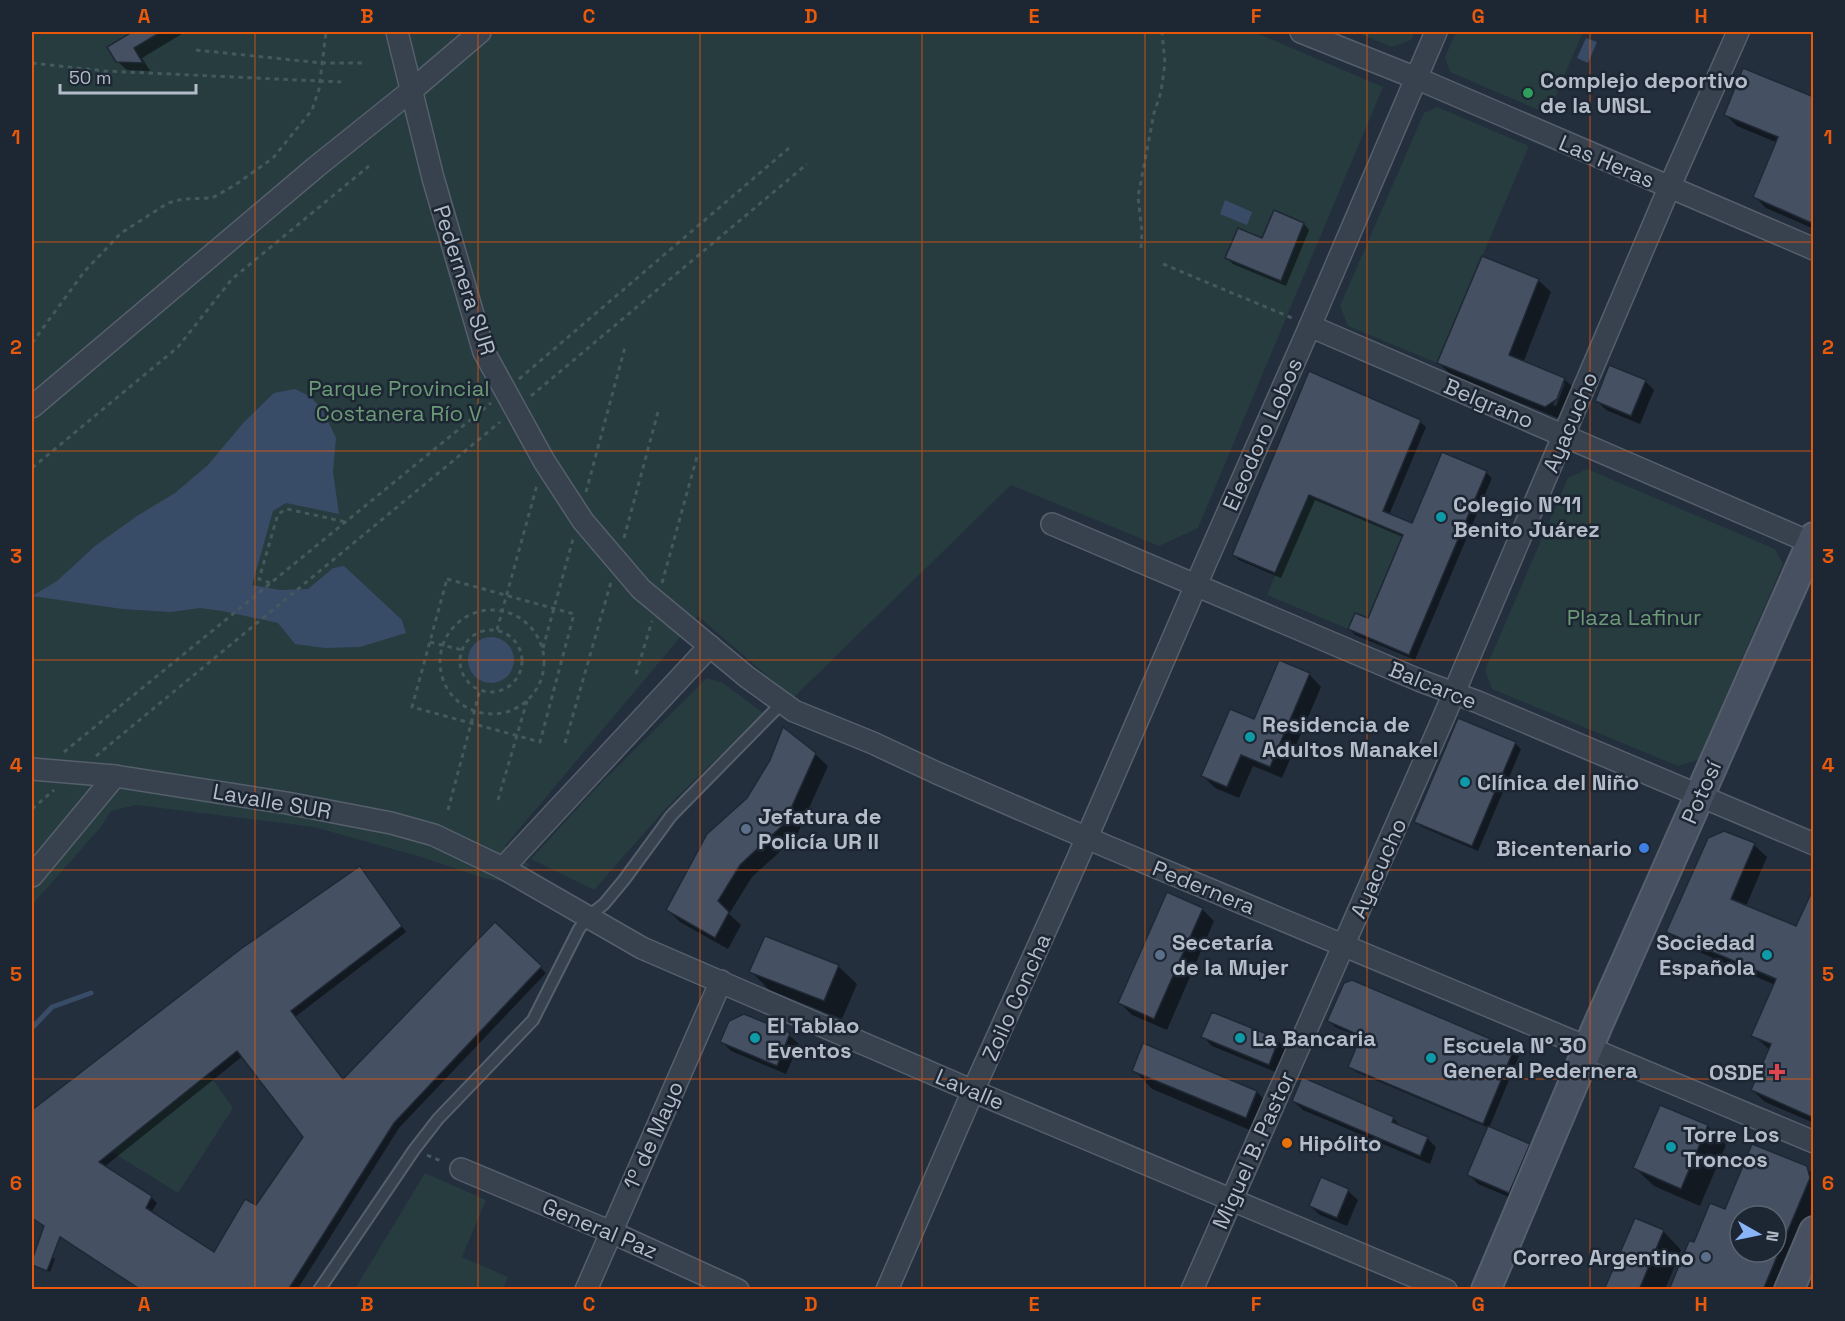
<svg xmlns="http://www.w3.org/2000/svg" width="1845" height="1321" viewBox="0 0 1845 1321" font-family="'Space Grotesk',sans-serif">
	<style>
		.green { fill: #263c3f }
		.water { fill: #394c67 }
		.shadow { fill: #0007; fill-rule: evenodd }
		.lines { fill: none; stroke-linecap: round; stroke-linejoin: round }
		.stream { stroke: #394c67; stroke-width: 5 }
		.building { fill: #455162; stroke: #1f2835; stroke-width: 1.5; fill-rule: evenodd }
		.lane-casing { stroke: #565f6c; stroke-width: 14 }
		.street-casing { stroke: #565f6c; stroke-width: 24 }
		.secondary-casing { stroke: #565f6c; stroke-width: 32 }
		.path { stroke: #44595c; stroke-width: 3; stroke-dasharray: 4.5 4.5; stroke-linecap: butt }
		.lane { stroke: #38414e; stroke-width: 10 }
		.street { stroke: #38414e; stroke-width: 21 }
		.secondary { stroke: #465061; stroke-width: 28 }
		.grid { fill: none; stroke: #e8590c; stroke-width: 1.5; stroke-opacity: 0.55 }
		.leisure-dot { fill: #2e9e5b; stroke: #1d2633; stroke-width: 2 }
		.culture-dot { fill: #0f9aa8; stroke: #1d2633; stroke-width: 2 }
		.service-dot { fill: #5c6f8a; stroke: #1d2633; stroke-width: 2 }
		.shop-dot { fill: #3f7fe0; stroke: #1d2633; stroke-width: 2 }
		.health-dot { fill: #e0444e; stroke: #1d2633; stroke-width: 2 }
		.food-dot { fill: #e8710a; stroke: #1d2633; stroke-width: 2 }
		.labels { text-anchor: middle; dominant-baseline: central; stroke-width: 5; stroke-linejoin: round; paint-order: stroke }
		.poi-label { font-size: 22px; font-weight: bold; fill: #b4bcc9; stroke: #1d2633; text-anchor: start }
		.street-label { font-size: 22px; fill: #b4bcc9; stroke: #1d2633 }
		.park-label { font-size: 22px; fill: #6b9a76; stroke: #1d2633 }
		.neatline { fill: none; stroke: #e8590c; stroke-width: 2 }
		.grid-label { font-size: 20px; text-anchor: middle; font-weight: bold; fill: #e8590c }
	</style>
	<rect width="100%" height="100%" fill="#242f3e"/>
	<g class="green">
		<polygon points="32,32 1254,32 1383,87 1198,528 1159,546 1011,485 793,698 698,616 505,846 530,865 504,882 484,878 421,857 314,827 136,805 111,811 100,828 32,905"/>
		<polygon points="1356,32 1415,32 1411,40 1392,47"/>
		<polygon points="1456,32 1583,32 1548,114 1450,72 1445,57"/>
		<polygon points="1437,107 1529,146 1437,363 1348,326 1340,306 1424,113"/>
		<polygon points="1587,469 1775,549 1783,564 1698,760 1678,766 1492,689 1485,670 1568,478"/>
		<polygon points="1309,495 1403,535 1368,618 1355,613 1348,629 1267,595"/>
		<polygon points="707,678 723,683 763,713 667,807 594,890 531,859 598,786"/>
		<polygon points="209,1074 233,1108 178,1193 112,1152"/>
		<polygon points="425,1173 486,1200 462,1257 508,1277 503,1289 355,1289"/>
	</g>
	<g class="water">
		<polygon points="1586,38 1597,42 1588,63 1577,58"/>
		<polygon points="1225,200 1252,212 1247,225 1220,214"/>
		<polygon points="295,389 311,397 323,411 336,438 333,472 339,514 286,503 273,511 252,585 280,590 308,589 333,568 344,566 402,620 406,633 360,647 325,648 295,644 278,623 222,611 200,608 171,612 122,609 32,596 57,581 95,546 137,516 175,493 208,465 244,422 274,393"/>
		<circle cx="491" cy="660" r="23"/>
	</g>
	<g class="shadow">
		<polygon points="129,32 185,32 142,58 150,71 127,70 117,61 131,34"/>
		<polygon points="1814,98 1814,229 1766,208 1755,197 1778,143 1737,126 1726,115"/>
		<polygon points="1274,212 1304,224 1309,230 1286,286 1233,264 1227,258 1263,240"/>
		<path d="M1538,280L1551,292L1523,363L1564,379L1577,391L1569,411L1558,418L1451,375L1439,363ZM1561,383H1565L1556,406L1553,405Z"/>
		<polygon points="1310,373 1420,422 1426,427 1389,515 1413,525 1486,472 1492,478 1415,660 1355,635 1349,629 1368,620 1403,537 1315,500 1281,578 1239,560 1233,554"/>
		<polygon points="1645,381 1654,390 1640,424 1606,410 1597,401"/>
		<polygon points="1309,674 1321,687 1282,778 1253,766 1239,798 1215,788 1203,776 1255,721"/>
		<polygon points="1515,743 1521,749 1478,851 1422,827 1416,822"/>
		<polygon points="815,754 828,766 796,837 752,877 729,914 741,925 728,949 680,922 668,910"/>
		<polygon points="1754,845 1767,857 1746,906 1797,928 1814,890 1814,1123 1765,1102 1752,1090 1770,1050 1753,1035 1775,985 1681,944 1668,932"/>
		<path d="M360,868L406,932L295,1017L344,1080L495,924L546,973L399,1128L297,1290H141L51,1231L46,1175L32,1208V1112L243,949ZM243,1056L304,1137L256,1207L215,1254L151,1213L157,1203L151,1197L104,1167Z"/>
		<polygon points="1202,909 1214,921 1167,1030 1132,1015 1120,1003"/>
		<polygon points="838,966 857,984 842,1019 769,990 751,971"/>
		<polygon points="1352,982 1513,1050 1519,1056 1489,1128 1529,1145 1538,1154 1518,1201 1478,1184 1469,1175 1489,1128 1356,1072 1350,1066 1362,1038 1335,1027 1329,1021"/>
		<polygon points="744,1016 789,1035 799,1044 786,1074 731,1051 722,1042"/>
		<polygon points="1203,1037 1278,1041 1287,1050 1278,1073 1212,1046"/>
		<polygon points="1144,1045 1257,1092 1275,1111 1264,1136 1152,1089 1134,1070"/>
		<polygon points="1293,1101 1393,1118 1403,1128 1427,1138 1436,1147 1430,1164 1303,1110"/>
		<polygon points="1661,1107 1708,1126 1726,1145 1700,1206 1654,1186 1635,1168"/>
		<path d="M1806,1168L1814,1175V1233L1790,1290H1671L1695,1244L1726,1211ZM1740,1216H1776V1252H1740Z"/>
		<polygon points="1321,1179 1348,1191 1358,1200 1347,1226 1320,1215 1310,1206"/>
		<polygon points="1663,1231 1681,1250 1665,1290 1606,1290"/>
		<polygon points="37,1250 55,1259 50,1272 32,1264"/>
	</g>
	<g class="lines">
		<polyline class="stream" points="32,1028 52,1007 91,993"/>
	</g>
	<g class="building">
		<polygon points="132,32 161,32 134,48 143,63 116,62 107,47"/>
		<polygon points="1743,68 1814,97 1814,224 1753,197 1778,137 1724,115"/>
		<polygon points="1274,210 1304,223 1281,281 1225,258 1238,228 1262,238"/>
		<polygon points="1482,256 1539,279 1509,355 1565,378 1557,399 1545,407 1437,363"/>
		<polygon points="1609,365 1646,380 1631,416 1595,401"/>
		<polygon points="1309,371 1421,420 1383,511 1412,523 1442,452 1487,471 1409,655 1348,629 1355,613 1368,618 1403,535 1309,495 1275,573 1232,555"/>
		<polygon points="1279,660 1310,673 1270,767 1241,755 1227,787 1201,776 1230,709 1254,719"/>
		<polygon points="1458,718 1516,742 1472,846 1414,822"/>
		<polygon points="783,727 816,753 784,824 740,865 718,901 729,912 715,938 666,910 707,834 747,798 770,760"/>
		<polygon points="1724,831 1755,843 1731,899 1796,926 1814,887 1814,1118 1751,1090 1771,1044 1751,1036 1776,979 1666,932 1708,838"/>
		<path d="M360,866L402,926L291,1011L343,1079L495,922L542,966L394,1123L288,1290H141L60,1237L47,1271L32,1265V1260L44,1226L32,1218V1110L242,948ZM237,1051L303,1137L256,1205L245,1199L214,1252L146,1208L152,1196L99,1162Z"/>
		<polygon points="1167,892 1203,908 1154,1019 1118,1003"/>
		<polygon points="765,936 839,965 824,1001 749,972"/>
		<polygon points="1352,980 1514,1049 1483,1124 1348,1067 1361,1036 1327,1021 1344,983"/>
		<polygon points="1212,1012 1279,1039 1269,1065 1201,1037"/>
		<polygon points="744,1014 790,1033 777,1066 720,1042 729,1021"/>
		<polygon points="1143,1043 1257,1091 1246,1118 1132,1071"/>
		<polygon points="1302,1077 1394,1117 1392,1122 1428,1137 1420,1156 1292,1101"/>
		<polygon points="1660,1105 1708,1125 1681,1189 1633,1168"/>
		<polygon points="1488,1126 1530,1144 1509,1193 1467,1175"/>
		<path d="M1752,1144L1807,1166L1810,1178L1763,1290H1669L1689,1241L1694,1242L1710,1203L1725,1209ZM1740,1216H1776V1252H1740Z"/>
		<polygon points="1321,1177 1349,1189 1337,1218 1309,1206"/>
		<polygon points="1635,1218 1664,1230 1639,1290 1604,1290"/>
	</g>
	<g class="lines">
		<defs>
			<polyline id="lane" points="319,1290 414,1150 438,1119 533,1020 579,929 589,916 604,904 624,880 671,816 781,704"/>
			<g id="street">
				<polyline points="397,32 433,178 484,352 544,461 583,521 641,589 747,677 794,711 873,743 937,773 1108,847 1814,1142"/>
				<polyline points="1301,32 1416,78 1814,249"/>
				<polyline points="1310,326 1814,544"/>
				<polyline points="32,407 316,167 412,90 480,32"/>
				<polyline points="1052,524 1421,681 1478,702 1814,844"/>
				<polyline points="32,769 115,776 287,803 391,823 434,835 503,868 642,948 973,1091 1446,1290"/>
				<polyline points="503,868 710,646"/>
				<polyline points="32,876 115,776"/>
				<polyline points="461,1169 611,1232 738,1290"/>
				<polyline points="586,1290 721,981"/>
				<polyline points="887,1290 973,1091 1078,858 1206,562 1310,326 1436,32"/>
				<polyline points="1192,1290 1442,721 1669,188 1738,32"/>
			</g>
			<g id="secondary">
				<polyline points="1486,1290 1597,1027 1814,537"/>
				<polyline points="1789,1290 1814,1231"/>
			</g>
		</defs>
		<use href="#lane" class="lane-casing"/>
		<use href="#street" class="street-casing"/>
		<use href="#secondary" class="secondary-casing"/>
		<g class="path">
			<polyline points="196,50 322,63 363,63"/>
			<polyline points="32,63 105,71 341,82"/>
			<polyline points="1141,248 1142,231 1138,197 1154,113 1161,92 1165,63 1162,32"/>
			<polyline points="1163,264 1292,318"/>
			<polyline points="32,343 84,272 121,233 168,203 183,199 212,198 235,185 273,158 312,110 319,89 326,32"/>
			<polyline points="519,379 789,148"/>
			<polyline points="531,396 807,164"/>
			<polyline points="32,468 178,347 232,279 369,166"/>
			<polyline points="586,492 625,347"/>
			<polyline points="624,538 658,412"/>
			<polygon points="447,579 574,614 540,742 412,707"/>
			<polyline points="270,583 259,579 278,514 287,509 346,522"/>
			<polyline points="662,583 698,453"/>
			<circle cx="492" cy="662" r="52"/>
			<polyline points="497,630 537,485"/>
			<circle cx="491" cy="661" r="31"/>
			<polyline points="430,642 462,650"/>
			<polyline points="543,648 573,539"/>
			<polyline points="636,674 652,621"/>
			<polyline points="565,743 611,582"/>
			<polyline points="64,752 491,403"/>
			<polyline points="96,756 500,422"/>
			<polyline points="498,800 527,701"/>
			<polyline points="32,809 54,790"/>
			<polyline points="448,810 480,690"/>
			<polyline points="427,1155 443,1162"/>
		</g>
		<use href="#lane" class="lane"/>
		<use href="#street" class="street"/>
		<use href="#secondary" class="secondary"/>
	</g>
	<path class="grid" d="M255,32V1290M478,32V1290M700,32V1290M922,32V1290M1145,32V1290M1367,32V1290M1590,32V1290M32,242H1814M32,451H1814M32,660H1814M32,870H1814M32,1079H1814"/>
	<circle class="leisure-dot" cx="1528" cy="93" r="6"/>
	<g class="culture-dot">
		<circle cx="1441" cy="517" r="6"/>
		<circle cx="1250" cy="737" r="6"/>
		<circle cx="1465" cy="782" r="6"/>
		<circle cx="1767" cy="955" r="6"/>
		<circle cx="755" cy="1038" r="6"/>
		<circle cx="1240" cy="1038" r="6"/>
		<circle cx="1431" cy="1058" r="6"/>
		<circle cx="1671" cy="1147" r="6"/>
	</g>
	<g class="service-dot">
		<circle cx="746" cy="829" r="6"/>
		<circle cx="1160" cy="955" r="6"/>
		<circle cx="1706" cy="1257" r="6"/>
	</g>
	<circle class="shop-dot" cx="1644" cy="848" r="6"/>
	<path class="health-dot" d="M1774 1063h6v6h6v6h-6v6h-6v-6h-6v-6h6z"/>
	<circle class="food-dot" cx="1287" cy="1143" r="6"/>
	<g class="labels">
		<g class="poi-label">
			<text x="1540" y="80">Complejo deportivo<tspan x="1540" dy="25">de la UNSL</tspan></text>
			<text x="1453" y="504">Colegio N°11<tspan x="1453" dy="25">Benito Juárez</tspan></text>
			<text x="1262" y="724">Residencia de<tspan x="1262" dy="25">Adultos Manakel</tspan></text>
			<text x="1477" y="782">Clínica del Niño</text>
			<text x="758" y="816">Jefatura de<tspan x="758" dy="25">Policía UR II</tspan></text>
			<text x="1632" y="848" text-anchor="end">Bicentenario</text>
			<text x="1172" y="942">Secetaría<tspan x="1172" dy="25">de la Mujer</tspan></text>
			<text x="1755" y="942" text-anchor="end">Sociedad<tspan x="1755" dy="25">Española</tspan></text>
			<text x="767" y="1025">El Tablao<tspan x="767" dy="25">Eventos</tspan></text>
			<text x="1252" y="1038">La Bancaria</text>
			<text x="1443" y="1045">Escuela N° 30<tspan x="1443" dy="25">General Pedernera</tspan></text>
			<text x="1764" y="1072" text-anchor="end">OSDE</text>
			<text x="1683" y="1134">Torre Los<tspan x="1683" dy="25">Troncos</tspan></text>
			<text x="1299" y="1143">Hipólito</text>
			<text x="1694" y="1257" text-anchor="end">Correo Argentino</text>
		</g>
		<g class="street-label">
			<text transform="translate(1607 161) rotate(23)">Las Heras</text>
			<text transform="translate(465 280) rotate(72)">Pedernera SUR</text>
			<text transform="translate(1489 403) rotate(23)">Belgrano</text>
			<text transform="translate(1570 422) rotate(-67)">Ayacucho</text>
			<text transform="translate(1262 434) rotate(-66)">Eleodoro Lobos</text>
			<text transform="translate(1433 685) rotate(22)">Balcarce</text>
			<text transform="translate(1701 792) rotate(-66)">Potosí</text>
			<text transform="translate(272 801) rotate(10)">Lavalle SUR</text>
			<text transform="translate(1378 868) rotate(-66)">Ayacucho</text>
			<text transform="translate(1204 887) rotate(22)">Pedernera</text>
			<text transform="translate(1016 997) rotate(-66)">Zoilo Concha</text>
			<text transform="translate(970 1089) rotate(23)">Lavalle</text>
			<text transform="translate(653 1135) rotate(-66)">1º de Mayo</text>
			<text transform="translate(1253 1150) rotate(-66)">Miguel B. Pastor</text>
			<text transform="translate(600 1228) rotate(23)">General Paz</text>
		</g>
		<g class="park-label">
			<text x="399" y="388">Parque Provincial<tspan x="399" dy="25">Costanera Río V</tspan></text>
			<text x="1634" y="617">Plaza Lafinur</text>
		</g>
	</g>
	<rect width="1845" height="1321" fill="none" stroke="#1d2633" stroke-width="66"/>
	<g transform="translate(1758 1234) rotate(99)"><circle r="28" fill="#1d2633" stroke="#59626f" stroke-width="1.5"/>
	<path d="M0-4.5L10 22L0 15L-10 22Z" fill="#8ab4f8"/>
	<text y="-9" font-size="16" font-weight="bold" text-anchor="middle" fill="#b4bcc9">N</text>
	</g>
	<path d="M60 84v9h136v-9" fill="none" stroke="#b4bcc9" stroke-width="3"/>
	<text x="69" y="84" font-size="18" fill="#b4bcc9" stroke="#1d2633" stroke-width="4.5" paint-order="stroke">50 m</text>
	<rect x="33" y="33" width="1779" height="1255" class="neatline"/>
	<g class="grid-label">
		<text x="144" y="23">A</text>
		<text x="367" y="23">B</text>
		<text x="589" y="23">C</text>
		<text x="811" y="23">D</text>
		<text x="1034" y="23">E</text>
		<text x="1256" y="23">F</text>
		<text x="1478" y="23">G</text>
		<text x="1701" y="23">H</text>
		<text x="16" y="144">1</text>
		<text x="1828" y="144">1</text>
		<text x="16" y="354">2</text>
		<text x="1828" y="354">2</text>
		<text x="16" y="563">3</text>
		<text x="1828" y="563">3</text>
		<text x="16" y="772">4</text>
		<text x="1828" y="772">4</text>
		<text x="16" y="981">5</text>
		<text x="1828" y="981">5</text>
		<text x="16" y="1190">6</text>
		<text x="1828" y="1190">6</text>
		<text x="144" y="1311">A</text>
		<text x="367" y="1311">B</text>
		<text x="589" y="1311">C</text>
		<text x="811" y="1311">D</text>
		<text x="1034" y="1311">E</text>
		<text x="1256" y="1311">F</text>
		<text x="1478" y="1311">G</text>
		<text x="1701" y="1311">H</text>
	</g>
</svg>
